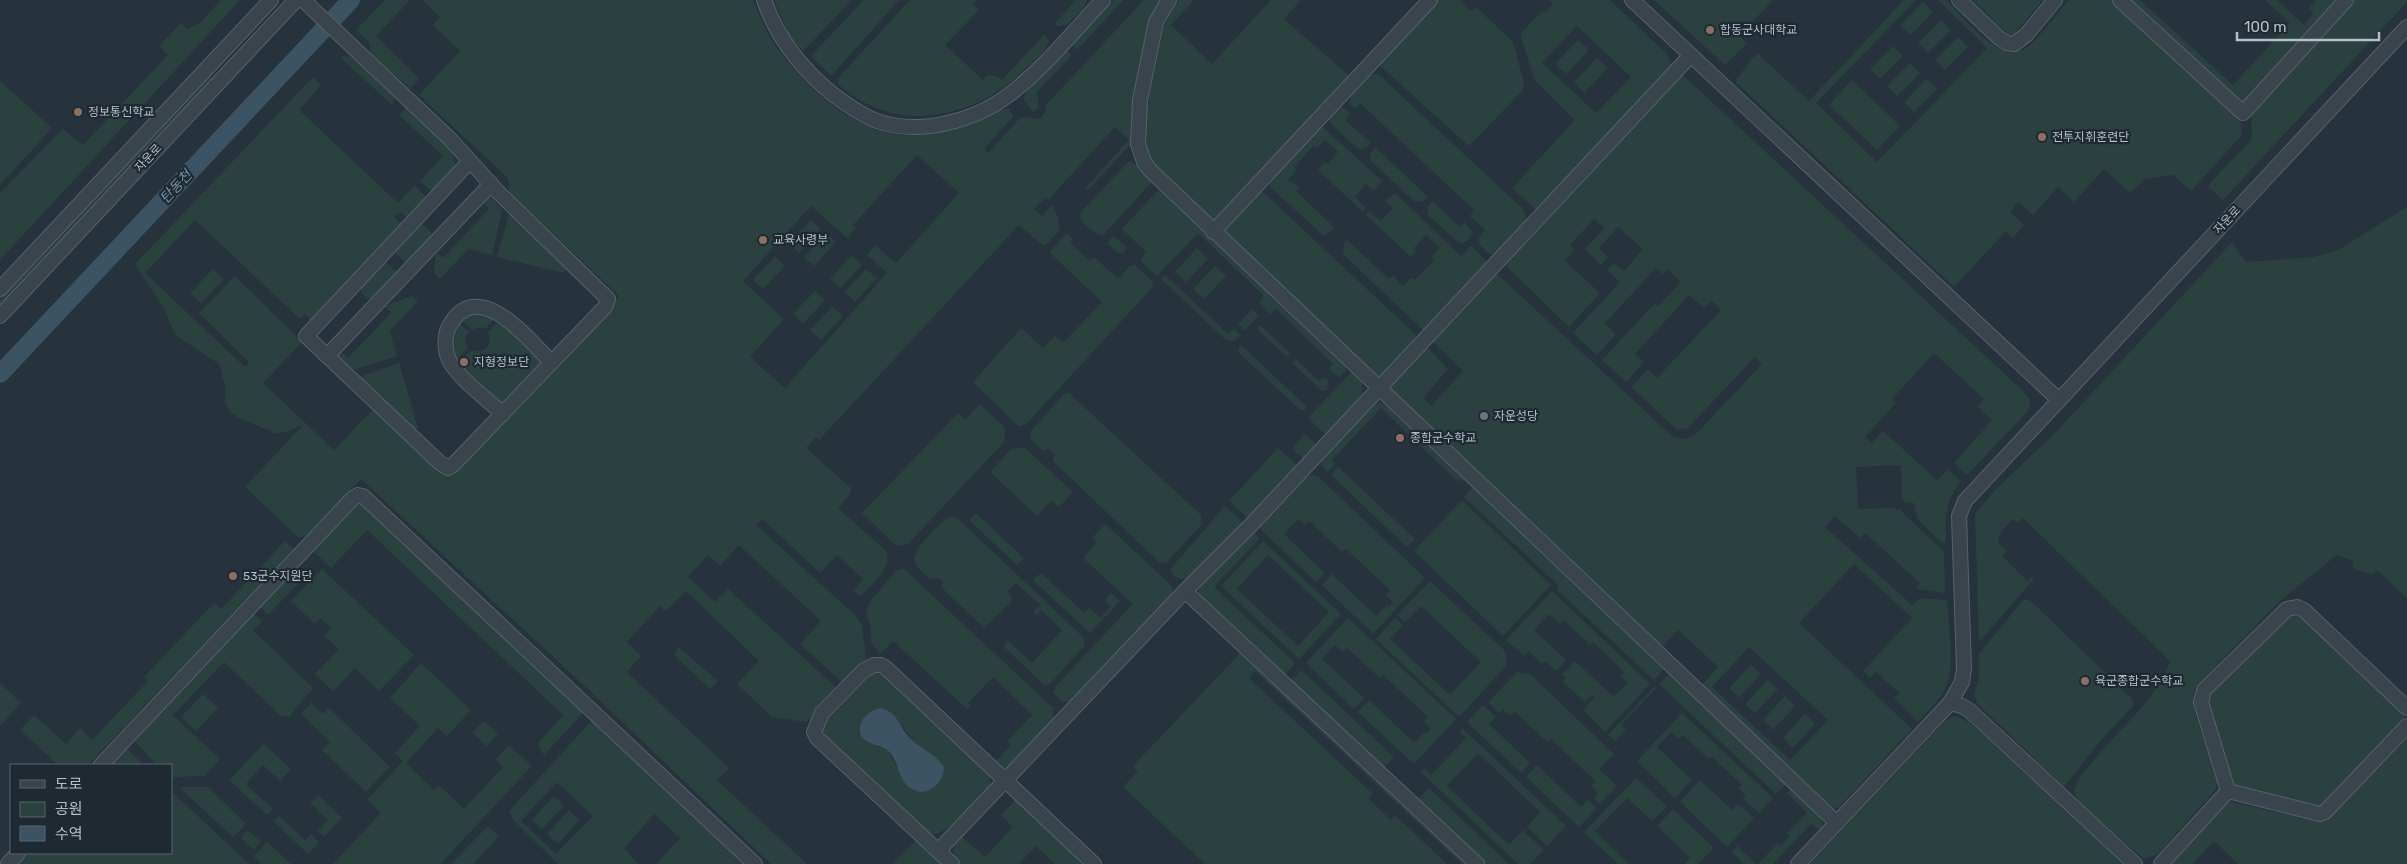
<svg xmlns="http://www.w3.org/2000/svg" width="2407" height="864" viewBox="0 0 2407 864" font-family="Rubik,'Noto Sans KR',sans-serif">
	<style>
		.green { fill: #2b413f; fill-rule: evenodd }
		.water { fill: #3c5364 }
		.lines { fill: none; stroke-linecap: round; stroke-linejoin: round }
		.river { stroke: #3c5364; stroke-width: 18 }
		.minor-casing { stroke: #57626b; stroke-width: 16 }
		.minor { stroke: #39444d; stroke-width: 14 }
		.education-dot { fill: #8d6e63; stroke: #1e2932; stroke-width: 2 }
		.worship-dot { fill: #6b7280; stroke: #1e2932; stroke-width: 2 }
		.labels { text-anchor: middle; dominant-baseline: central; stroke-width: 4.5; stroke-linejoin: round; paint-order: stroke }
		.poi-label { font-size: 12px; fill: #b5bfc8; stroke: #1e2932; text-anchor: start }
		.street-label { font-size: 12px; fill: #b5bfc8; stroke: #1e2932 }
		.water-label { font-size: 14px; font-style: italic; fill: #7895a9; stroke: #1e2932 }
	</style>
	<rect width="100%" height="100%" fill="#26333c"/>
	<g class="green">
		<polygon points="221,0 240,0 0,260 0,193 63,129 83,145 168,55 159,46 181,23 188,29 201,22"/>
		<polygon points="385,0 410,0 376,36 418,77 417,82 410,88 371,54 369,42 356,30"/>
		<path d="M422,0H753C760,17 767,33 777,48C799,80 845,123 884,132C905,138 931,135 952,130C964,127 1001,106 1009,109L1013,115L1011,119L984,149L988,153L1019,119L1022,117L1040,119L1045,112L1046,105L1144,0H1164L1131,144L1088,190L1085,188L1129,140L1115,127L1048,200L1045,198L1034,209L1042,216L1052,205L1058,217L1060,229L1046,245H1042L1019,225L819,440L816,437L806,448L851,488V493L838,508L886,551C894,567 871,585 860,597L854,590L863,579L837,555L820,573L762,519L756,525L856,616L862,625L866,659L843,683L800,644L821,621L739,545L720,566L708,555L688,577L715,602L728,589L838,689L809,720L806,722L772,717L737,684L759,661L686,591L666,611L660,606L627,642L641,656L627,672L729,768L717,780L807,864H771L572,674L361,479L305,537H298L245,487L303,425L287,432L276,433L240,419L230,412L225,403V385L219,364L177,336L169,322L165,310L135,264L313,77L321,85L299,110L398,203L415,185L427,199L408,218L400,212L394,217L402,225L311,321L305,314L300,319L195,220L145,273L245,367L249,362L199,313L235,276L302,342L263,383L334,450L375,407L454,471L619,296L512,194L509,190L508,178L419,95L460,51L433,25L440,17ZM917,155L959,193L896,263L875,245L867,255L887,273L785,388L750,357L784,319L743,281L811,206L847,238L856,228L853,225Z"/>
		<polygon points="774,0 852,0 803,51 791,39"/>
		<polygon points="864,0 899,0 831,76 811,56"/>
		<path d="M910,0H977L973,4L979,10L945,45L983,80L987,76H996L1002,80L1045,34L1049,42C1044,53 1032,62 1024,70C972,121 894,135 838,84V78Z"/>
		<polygon points="1076,0 1087,0 1082,10 1067,25 1057,26 1055,23"/>
		<polygon points="1113,0 1123,0 1077,50 1072,45"/>
		<polygon points="1178,0 1194,0 1171,25 1212,64 1271,0 1301,0 1284,19 1351,77 1215,223 1151,163 1144,144 1146,105 1149,103 1148,89 1161,32"/>
		<polygon points="1435,0 1460,0 1471,11 1476,7 1513,42 1524,83 1522,91 1469,146 1377,63"/>
		<path d="M1549,0H1610L1668,55L1672,65L1538,212L1512,188L1575,120L1534,79L1520,34L1542,11L1544,13L1553,4ZM1577,26L1631,77L1596,113L1542,63Z"/>
		<polygon points="1654,0 1773,0 1739,36 1747,43 1725,65"/>
		<path d="M1904,0H1916L1816,103L1877,162L1987,48L1938,0H1946C1966,19 2003,71 2031,44C2045,30 2057,14 2069,0H2112L2240,118L2242,135L2191,191L2173,175L2145,179L2130,193L2104,169L2074,202L2058,187L2033,215L2018,202L2010,212L2024,225L2013,238L2006,231L1954,287L1737,83L1736,80L1752,58L1758,54L1809,101Z"/>
		<polygon points="1973,0 2043,0 2014,34 2009,35"/>
		<polygon points="2127,0 2140,0 2233,85 2290,23 2265,0 2277,0 2304,25 2314,13 2309,8 2316,0 2342,0 2245,102 2239,103"/>
		<polygon points="2351,0 2407,0 2407,2 2223,200 2209,188 2209,184 2251,140 2252,135 2251,112"/>
		<polygon points="1923,2 1933,12 1911,35 1900,25"/>
		<polygon points="1941,20 1951,30 1928,53 1918,43"/>
		<polygon points="1958,37 1968,47 1945,70 1935,60"/>
		<polygon points="1578,40 1589,50 1566,74 1555,64"/>
		<polygon points="1893,46 1903,56 1880,79 1870,69"/>
		<polygon points="1067,50 1072,55 1035,94 1038,97 1038,108 1033,112 1024,100 1026,90"/>
		<polygon points="343,56 352,57 395,98 392,105 341,58"/>
		<polygon points="1597,58 1608,68 1584,93 1574,82"/>
		<polygon points="1910,63 1920,73 1897,96 1887,86"/>
		<polygon points="1375,74 1379,75 1523,209 1526,218 1524,223 1495,255 1489,254 1479,244 1479,237 1485,230 1470,216 1474,210 1360,103 1355,109 1350,104 1350,96 1370,75"/>
		<polygon points="209,76 213,79 0,305 0,298"/>
		<path d="M1684,76L2023,391L2030,400L2028,411L1967,475L1954,463L1992,420L1977,406L1984,399L1934,353L1892,399L1896,403L1865,437L1872,443L1883,431L1937,480L1948,470L1961,481C1945,501 1945,517 1946,542L1942,543L1917,518L1914,503L1905,502L1902,499L1901,465L1856,467L1858,509L1894,508L1897,511L1899,509L1944,552L1945,593L1917,589L1916,588L1920,583L1865,533L1860,538L1835,516L1825,527L1912,605L1920,598L1947,600C1948,624 1956,668 1945,689C1939,701 1927,712 1918,722L1894,698L1899,693L1876,672L1870,677L1863,671L1912,618L1854,564L1799,623L1912,729L1839,807L1835,809L1701,686L1718,667L1678,630L1661,648L1392,392L1390,387L1426,346L1448,369L1423,398L1431,406L1463,371L1431,340L1495,272L1672,436L1684,439L1695,435L1762,364L1755,357L1688,428L1677,430L1631,387L1648,369L1657,378L1721,310L1712,301L1704,308L1689,295L1635,354L1644,362L1626,382L1602,360L1655,303L1658,306L1681,282L1667,269L1663,274L1656,268L1605,323L1616,334L1597,355L1573,333L1620,282L1607,270L1614,263L1624,271L1643,249L1618,227L1599,248L1608,257L1601,265L1585,249L1604,228L1594,219L1570,245L1574,250L1565,261L1600,293L1569,327L1504,264L1679,77ZM1749,647L1828,720L1790,760L1712,687Z"/>
		<polygon points="1926,79 1937,89 1914,112 1904,102"/>
		<polygon points="1852,80 1900,126 1877,150 1829,105"/>
		<polygon points="0,81 52,128 0,185"/>
		<polygon points="406,108 452,151 456,168 433,193 420,181 443,156 399,115"/>
		<polygon points="1338,108 1344,108 1350,114 1345,120 1371,143 1363,149 1357,148 1331,124 1329,116"/>
		<polygon points="1319,127 1324,128 1381,180 1381,183 1374,191 1366,184 1355,197 1366,208 1363,212 1318,170 1325,162 1328,164 1338,152 1325,140 1317,148 1313,146 1294,167 1297,170 1288,180 1300,187 1296,191 1335,228 1324,236 1271,188 1269,182"/>
		<polygon points="1375,147 1428,197 1421,202 1414,201 1371,161 1370,155"/>
		<path d="M1129,161C1136,163 1150,175 1151,183L1103,235C1094,235 1080,222 1079,214Z"/>
		<polygon points="1162,190 1346,367 1345,373 1339,377 1329,370 1333,364 1276,309 1270,314 1259,303 1264,296 1198,233 1157,276 1142,262 1141,259 1146,252 1122,229 1157,191"/>
		<polygon points="1259,191 1262,191 1416,335 1416,340 1384,375 1377,377 1223,237 1223,228"/>
		<polygon points="1395,193 1461,256 1471,246 1489,264 1425,332 1343,254 1344,243 1347,240 1389,279 1393,275 1403,287 1411,278 1415,280 1434,260 1432,257 1440,248 1426,235 1414,248 1416,251 1411,257 1366,215 1369,211 1381,221 1393,208 1385,201"/>
		<polygon points="489,196 502,210 492,255 468,249 440,279 434,273 436,252 443,258 489,209 483,203"/>
		<path d="M1432,201L1459,226L1464,222L1472,231C1472,239 1465,245 1458,242L1428,215L1427,208Z"/>
		<path d="M2407,207V598L2377,570L2373,575L2356,570L2353,567V561L2337,555L2281,600L2196,686L2193,695L2194,708L2217,783L2216,789L2158,854L2148,858H2143L2078,801L2074,790C2078,777 2090,765 2098,755C2124,725 2157,698 2170,661L2023,518L2018,523L2013,519L2000,533L1998,543L2007,551L2002,556L2027,581L2032,576L2034,579L1979,642L1975,514L1994,491L2053,435L2232,242L2246,262L2314,257L2338,250Z"/>
		<polygon points="509,214 567,269 564,273 497,257"/>
		<polygon points="811,220 821,229 799,253 789,243"/>
		<polygon points="424,225 431,232 431,238 408,265 393,251 418,226"/>
		<polygon points="826,233 836,242 814,266 804,257"/>
		<polygon points="1067,233 1073,239 1070,243 1090,261 1094,257 1118,279 1130,266 1135,265 1152,281 1153,287 1026,424 1019,427 973,382 1021,328 1043,348 1055,336 1063,343 1102,302 1051,254 1051,250"/>
		<polygon points="1113,236 1126,246 1124,253 1118,253 1108,245 1109,240"/>
		<polygon points="1197,248 1208,259 1186,282 1175,272"/>
		<polygon points="852,255 862,265 840,288 830,279"/>
		<polygon points="775,256 785,266 763,289 753,280"/>
		<polygon points="384,261 399,274 374,299 367,299 361,292 362,284"/>
		<polygon points="1215,266 1226,276 1204,299 1193,289"/>
		<polygon points="213,269 224,279 201,303 190,293"/>
		<polygon points="866,269 877,278 855,302 845,292"/>
		<polygon points="1165,275 1228,334 1234,329 1241,335 1234,341 1226,340 1161,279"/>
		<polygon points="815,291 825,300 803,324 793,314"/>
		<polygon points="412,296 418,301 390,331 397,356 354,370 338,356 341,352 348,358 391,313 385,306"/>
		<polygon points="832,307 843,316 821,340 810,330"/>
		<polygon points="1252,309 1259,315 1245,330 1238,324"/>
		<polygon points="474,312 496,317 485,329 478,327 472,330 460,318"/>
		<path d="M501,319L543,360L501,404L459,363L471,350C479,354 487,350 490,342L488,332Z"/>
		<polygon points="457,321 469,332 465,338 468,348 456,360 450,343"/>
		<polygon points="1259,326 1261,326 1289,352 1289,355 1286,356 1258,330"/>
		<polygon points="1241,345 1306,406 1304,410 1300,410 1239,353 1238,348"/>
		<polygon points="1296,359 1319,381 1324,377 1328,380 1327,390 1321,390 1292,363"/>
		<polygon points="399,363 418,428 416,430 360,377"/>
		<polygon points="1354,373 1362,381 1362,395 1326,435 1308,418 1349,374"/>
		<polygon points="1069,393 1201,515 1201,525 1166,563 1160,563 1054,462 1053,459 1055,454 1049,449 1043,451 1030,439 1031,431 1064,394"/>
		<polygon points="1374,401 1384,404 1465,479 1463,481 1456,480 1381,408 1332,460 1335,464 1327,472 1322,465 1322,458"/>
		<polygon points="980,404 1003,426 1005,430 1004,442 908,544 900,546 895,545 862,513 958,413 965,420"/>
		<polygon points="1305,434 1317,445 1304,459 1292,449"/>
		<polygon points="1024,447 1073,492 1059,507 1051,501 1037,516 990,472 1011,449"/>
		<polygon points="1278,448 1297,465 1248,518 1229,501"/>
		<polygon points="1338,467 1415,539 1407,547 1331,475"/>
		<polygon points="1304,475 1317,476 1322,480 1425,578 1373,634 1322,585 1332,574 1376,616 1387,605 1389,607 1393,602 1386,595 1390,590 1346,549 1342,552 1309,521 1305,525 1298,519 1284,534 1325,573 1316,582 1255,524"/>
		<polygon points="1473,487 1666,667 1654,680 1556,589 1559,586 1464,497"/>
		<polygon points="1462,500 1551,585 1503,636 1414,551"/>
		<polygon points="361,501 584,712 544,755 538,746 540,741 563,715 367,530 331,568 314,552 313,549"/>
		<path d="M1225,506L1243,523L1190,578C1181,580 1174,579 1171,570L1173,566Z"/>
		<polygon points="976,513 1024,558 1017,565 969,520"/>
		<path d="M952,516L957,518L1084,638L1085,645L1050,684L1044,685L1003,646L1007,640L1032,663L1062,630L1041,610L1036,615L1033,612L1040,605L1016,583L1008,591L1012,596L1011,602L984,628L941,587L943,582L938,578L931,579C926,575 919,570 916,565C908,551 938,527 947,518Z"/>
		<polygon points="1105,524 1171,585 1173,592 1172,596 1072,701 1063,702 1053,693 1055,687 1133,604 1083,558 1097,543 1092,538"/>
		<polygon points="1250,529 1260,538 1214,587 1295,663 1284,676 1199,597 1199,586"/>
		<polygon points="285,541 294,549 88,765 58,765 20,730 34,715 66,744 80,728 92,740 148,681 144,677 214,603 221,609"/>
		<path d="M1263,541L1341,614L1299,659L1221,586ZM1268,555L1329,612L1298,646L1237,589Z"/>
		<polygon points="297,567 306,575 268,615 259,606"/>
		<polygon points="903,568 1053,708 1053,722 1010,769 1002,768 995,762 1011,745 1007,741 1032,715 993,677 968,703 971,706 967,709 893,641 880,654 871,642 871,629 866,609 871,600 897,570"/>
		<polygon points="322,569 414,655 379,691 355,668 333,691 315,674 339,649 324,636 331,628 320,618 315,624 291,601"/>
		<polygon points="1041,573 1084,613 1089,608 1100,618 1111,606 1105,600 1111,593 1120,601 1090,633 1033,580"/>
		<polygon points="1430,581 1504,650 1507,659 1505,667 1459,717 1376,639 1395,618 1403,625 1390,639 1450,695 1481,662 1421,606 1405,622 1397,615"/>
		<polygon points="1552,591 1650,684 1605,732 1583,710 1595,697 1592,694 1585,702 1563,682 1566,678 1562,675 1575,661 1614,697 1627,683 1621,676 1624,672 1593,642 1590,645 1564,620 1560,624 1549,614 1534,630 1566,660 1556,671 1545,661 1542,664 1528,651 1524,656 1506,640"/>
		<polygon points="2024,599 2031,601 2132,699 2133,706 2100,741 2064,787 1983,709 1977,703 1974,694 1979,677 1979,654"/>
		<polygon points="253,613 262,621 253,630 313,688 289,717 281,716 224,662 173,715 220,759 205,776 171,777 171,765 157,765 133,739"/>
		<polygon points="2290,613 2303,617 2403,713 2405,721 2325,809 2234,786 2207,698 2212,690"/>
		<polygon points="1348,618 1456,719 1414,764 1358,712 1369,700 1414,743 1425,732 1427,733 1431,729 1424,722 1428,717 1383,675 1380,678 1347,648 1343,652 1335,645 1322,659 1364,698 1354,709 1306,663"/>
		<polygon points="678,647 717,680 717,683 710,689 674,655"/>
		<polygon points="1243,650 1470,864 1462,864 1255,671 1249,678 1373,794 1369,799 1391,820 1395,815 1447,864 1205,864 1123,787 1138,771 1133,766"/>
		<polygon points="421,663 471,710 447,736 438,728 406,763 434,790 439,785 464,809 503,767 496,759 509,745 532,766 440,864 333,864 381,813 367,800 403,761 395,753 420,726 390,698"/>
		<polygon points="1751,665 1761,674 1739,698 1729,688"/>
		<polygon points="1301,670 1394,757 1383,769 1290,682"/>
		<polygon points="1517,672 1530,674 1614,754 1599,769 1617,786 1600,804 1594,798 1598,793 1591,786 1595,781 1551,739 1547,742 1515,712 1510,716 1503,709 1499,713 1488,702"/>
		<polygon points="1671,672 1788,782 1776,794 1659,684"/>
		<path d="M872,673L883,674L988,771C990,777 992,783 988,790C979,803 946,835 930,835L825,738C824,735 822,731 823,727C825,712 855,687 866,675ZM880,708C897,712 930,764 942,780L927,791L895,764L888,749L876,747L875,709Z"/>
		<polygon points="1768,680 1778,689 1755,713 1745,704"/>
		<polygon points="0,683 21,703 0,726"/>
		<polygon points="1654,687 1656,688 1621,725 1626,730 1615,741 1608,735"/>
		<polygon points="203,694 218,708 196,731 181,717"/>
		<polygon points="1785,696 1795,706 1773,730 1763,720"/>
		<polygon points="311,703 323,714 329,708 390,767 366,792 322,750 330,742 301,714"/>
		<polygon points="1483,705 1496,717 1489,724 1530,763 1521,773 1467,722"/>
		<polygon points="1682,713 1773,798 1759,813 1743,799 1746,796 1739,789 1742,785 1712,757 1709,759 1683,735 1679,739 1671,732 1657,747 1692,780 1675,798 1637,761"/>
		<polygon points="1805,714 1815,724 1793,748 1783,738"/>
		<polygon points="1955,716 1969,722 2123,864 1810,864 1946,720"/>
		<path d="M594,718L751,864H656L680,838L654,814L624,848L638,864H558L513,820L509,811ZM557,782L593,816L556,854L521,821Z"/>
		<polygon points="484,721 498,734 487,746 472,733"/>
		<polygon points="1462,728 1566,826 1547,846 1527,827 1540,812 1478,753 1447,786 1509,845 1523,830 1544,850 1530,864 1518,864 1421,772 1424,768 1431,775 1466,738 1459,731"/>
		<polygon points="2407,733 2407,864 2238,864 2214,841 2192,864 2169,864 2224,805 2230,802 2322,822"/>
		<polygon points="264,744 291,769 280,781 263,765 246,784 273,809 267,815 229,780"/>
		<polygon points="124,746 144,765 107,765"/>
		<polygon points="1537,765 1581,807 1588,800 1597,808 1579,827 1526,777"/>
		<polygon points="1636,778 1667,806 1652,821 1627,798 1595,831 1629,864 1618,864 1584,832"/>
		<polygon points="1700,780 1732,810 1738,804 1754,818 1727,847 1680,802"/>
		<polygon points="183,787 208,787 246,824 233,837 181,789"/>
		<polygon points="1793,787 1822,817 1822,831 1821,832 1811,824 1773,864 1758,864 1778,843 1781,846 1790,836 1787,833 1807,813 1787,793"/>
		<polygon points="1429,788 1509,864 1484,864 1417,801"/>
		<polygon points="171,791 249,864 16,864 26,853 171,853"/>
		<polygon points="318,795 342,818 324,837 318,831 328,820 310,803"/>
		<polygon points="554,796 564,806 542,829 532,820"/>
		<polygon points="1016,799 1085,864 1055,864 1036,846 1019,864 960,864 955,860 954,845 958,838 962,837 985,857 1013,827 1001,815"/>
		<polygon points="1673,809 1714,848 1698,864 1685,864 1690,858 1657,826"/>
		<polygon points="569,810 579,820 558,844 547,834"/>
		<polygon points="279,816 305,840 311,834 319,842 308,854 274,822"/>
		<polygon points="488,826 499,836 473,864 451,864"/>
		<polygon points="248,830 261,842 254,850 241,838"/>
		<polygon points="918,841 943,864 892,864 914,842"/>
		<polygon points="267,842 291,864 261,864 254,857"/>
		<polygon points="1737,846 1756,864 1744,864 1732,852"/>
	</g>
	<path class="water" d="M880,708C898,712 898,725 909,737C920,749 935,753 944,767C944,780 935,790 922,792C898,789 901,767 891,754C886,745 870,747 861,736C856,723 867,711 880,708Z"/>
	<g class="lines">
		<polyline class="river" points="0,374 351,0"/>
		<defs>
			<g id="minor">
				<polyline points="303,0 450,139 498,192 608,299 605,307 453,465 448,468 440,463 306,336 470,161"/>
				<path d="M764,0C778,40 802,70 835,96C848,105 862,116 877,121C920,136 975,121 1010,94C1044,68 1073,32 1103,0"/>
				<polyline points="1169,0 1156,22 1140,100 1138,144 1144,162 1150,170 1837,823"/>
				<polyline points="1632,0 2059,400"/>
				<polyline points="1959,0 1999,38 2007,43 2014,44 2026,35 2055,0"/>
				<polyline points="2120,0 2243,113 2346,0"/>
				<polyline points="1213,232 1430,0"/>
				<polyline points="0,289 271,0"/>
				<polyline points="0,316 296,0"/>
				<polyline points="327,356 491,184"/>
				<path d="M503,414C488,400 458,378 449,360C444,349 444,333 451,323C480,277 530,341 551,362"/>
				<polyline points="1185,591 1477,864"/>
				<polyline points="1950,703 1962,706 1970,711 2135,864"/>
				<polyline points="101,765 353,498 358,495 363,496 755,864"/>
				<polyline points="2228,791 2201,702 2204,690 2287,609 2297,607 2304,610 2407,708"/>
				<polyline points="2228,791 2320,814 2325,812 2407,726"/>
				<polyline points="938,851 1185,591 1251,525 1691,55"/>
				<polyline points="8,864 18,853"/>
				<polyline points="952,864 817,738 814,732 822,713 863,671 874,665 881,665 886,668 1094,864"/>
				<polyline points="1798,864 1950,703 1962,682 1964,669 1959,516 1965,501 2407,27"/>
				<polyline points="2161,864 2228,791"/>
			</g>
		</defs>
		<use href="#minor" class="minor-casing"/>
		<use href="#minor" class="minor"/>
	</g>
	<g class="education-dot">
		<circle cx="1710" cy="30" r="5"/>
		<circle cx="78" cy="112" r="5"/>
		<circle cx="2042" cy="137" r="5"/>
		<circle cx="763" cy="240" r="5"/>
		<circle cx="464" cy="362" r="5"/>
		<circle cx="1400" cy="438" r="5"/>
		<circle cx="233" cy="576" r="5"/>
		<circle cx="2085" cy="681" r="5"/>
	</g>
	<circle class="worship-dot" cx="1484" cy="416" r="5"/>
	<g class="labels">
		<g class="poi-label">
			<text x="1720" y="30">합동군사대학교</text>
			<text x="88" y="112">정보통신학교</text>
			<text x="2052" y="137">전투지휘훈련단</text>
			<text x="773" y="240">교육사령부</text>
			<text x="474" y="362">지형정보단</text>
			<text x="1494" y="416">자운성당</text>
			<text x="1410" y="438">종합군수학교</text>
			<text x="243" y="576">53군수지원단</text>
			<text x="2095" y="681">육군종합군수학교</text>
		</g>
		<g class="street-label">
			<text transform="translate(148 158) rotate(-47)">자운로</text>
			<text transform="translate(2227 220) rotate(-47)">자운로</text>
		</g>
		<g class="water-label">
			<text transform="translate(176 187) rotate(-47)">탄동천</text>
		</g>
	</g>
	<rect x="10" y="764" width="162" height="90" fill="#1e2932" stroke="#5a656e"/>
	<rect x="20" y="780" width="25" height="8" fill="#39444d" stroke="#5a656e"/>
	<text x="55" y="789" font-size="15" fill="#b5bfc8">도로</text>
	<rect x="20" y="802" width="25" height="15" fill="#2b413f" stroke="#5a656e"/>
	<text x="55" y="814" font-size="15" fill="#b5bfc8">공원</text>
	<rect x="20" y="826" width="25" height="15" fill="#3c5364" stroke="#5a656e"/>
	<text x="55" y="839" font-size="15" fill="#b5bfc8">수역</text>
	<path d="M2237 32v8h142v-8" fill="none" stroke="#b5bfc8" stroke-width="2.5"/>
	<text x="2244" y="32" font-size="15" fill="#b5bfc8" stroke="#1e2932" stroke-width="4" paint-order="stroke">100 m</text>
</svg>
